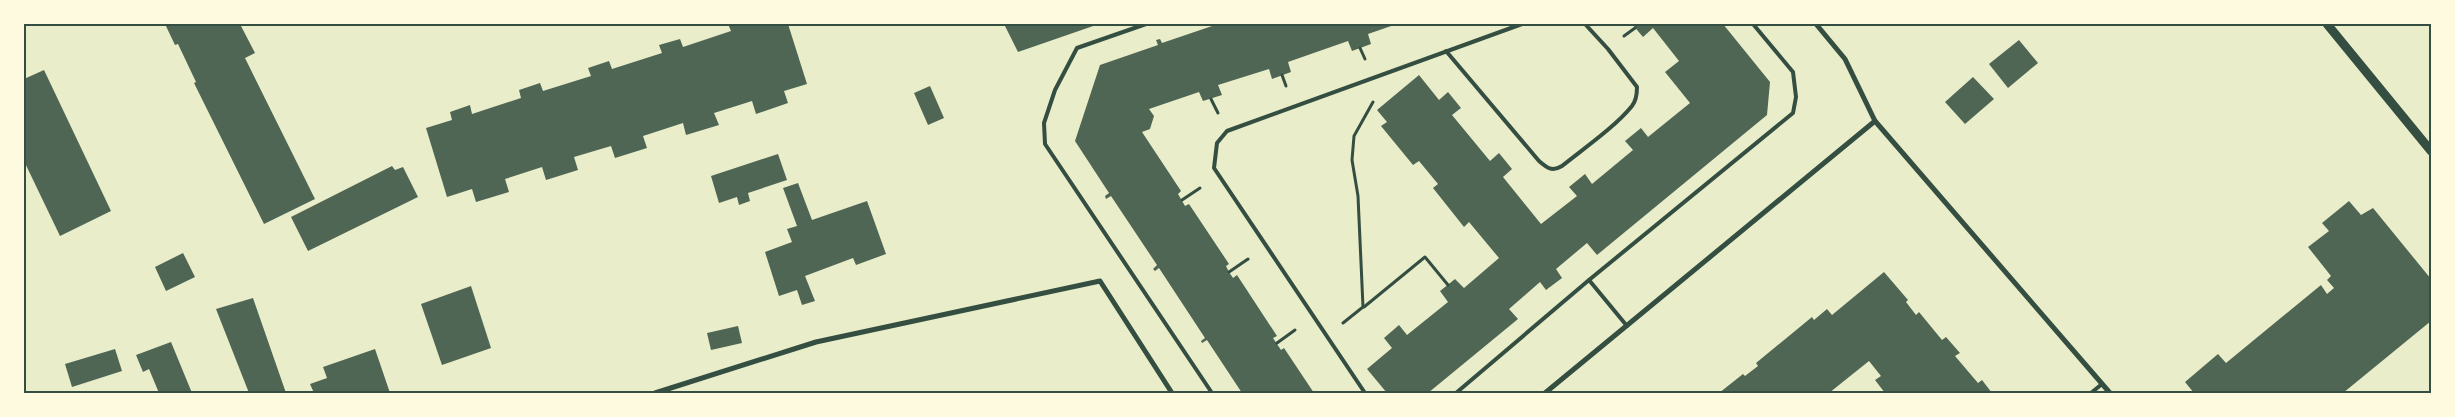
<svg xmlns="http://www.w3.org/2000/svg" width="2455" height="417" viewBox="0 0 2455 417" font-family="'Alegreya Sans',sans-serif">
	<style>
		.building { fill: #4f6655 }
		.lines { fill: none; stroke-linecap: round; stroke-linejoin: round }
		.path { stroke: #344e41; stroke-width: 3 }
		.service { stroke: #344e41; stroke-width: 4 }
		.minor { stroke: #344e41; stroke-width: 5 }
		.tertiary { stroke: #344e41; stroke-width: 9 }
		.neatline { fill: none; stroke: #344e41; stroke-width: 2 }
	</style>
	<rect width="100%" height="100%" fill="#e9edc9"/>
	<g class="building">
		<polygon points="165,24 246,24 241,26 255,53 245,58 315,199 264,224 194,83 196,82 178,44 175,45"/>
		<polygon points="728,24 788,24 807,84 784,91 788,103 756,114 752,101 714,113 719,125 686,135 683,123 643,136 647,148 615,158 611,146 574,157 578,170 546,180 542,167 505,179 509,192 476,202 472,189 447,197 426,128 452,120 450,112 470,105 472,114 521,98 519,90 540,83 543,91 591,76 588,68 609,61 612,69 662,53 659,45 680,39 683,47 731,31"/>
		<polygon points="1004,24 1099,24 1018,52"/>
		<polygon points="1218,24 1397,24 1368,34 1371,44 1352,51 1348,41 1288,62 1291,72 1272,79 1269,69 1218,85 1222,95 1203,101 1199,92 1149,109 1154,116 1150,129 1142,132 1181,191 1178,194 1185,206 1189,204 1229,264 1226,266 1229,272 1233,278 1237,275 1277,336 1273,338 1281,350 1284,348 1314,393 1242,393 1207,340 1202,343 1201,341 1205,338 1159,268 1155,271 1153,269 1157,265 1111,196 1106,199 1105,196 1109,193 1075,141 1100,65 1158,45 1156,40 1160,39 1162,43"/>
		<polygon points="1632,24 1723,24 1770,82 1767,115 1597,255 1587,243 1556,269 1562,278 1546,290 1540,282 1509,309 1518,319 1428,393 1387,393 1367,369 1392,348 1384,338 1399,325 1407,335 1448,302 1440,291 1455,279 1464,288 1499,258 1469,222 1464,227 1433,188 1438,184 1419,161 1413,165 1381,126 1387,122 1377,110 1419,75 1439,100 1448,92 1461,108 1452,115 1490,161 1499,153 1512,169 1503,177 1541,224 1577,196 1569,187 1585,174 1592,184 1633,150 1625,141 1641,128 1648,137 1690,103 1665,72 1679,61 1653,28 1643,37"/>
		<polygon points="2019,40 2038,63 2008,88 1989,64"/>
		<polygon points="44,70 111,211 60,236 24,161 24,79"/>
		<polygon points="1973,77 1994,99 1965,124 1945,102"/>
		<polygon points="930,86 944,118 928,125 914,93"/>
		<polygon points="778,154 787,180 748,193 750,201 739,205 737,197 719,203 711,176"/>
		<polygon points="392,166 395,170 403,167 418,197 308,251 291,217"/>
		<polygon points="798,183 812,220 867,201 886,254 856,265 853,258 805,276 815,301 802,305 797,290 779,296 765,252 792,242 787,229 797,226 783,188"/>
		<polygon points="2349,201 2361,215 2373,208 2431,279 2431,321 2343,393 2194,393 2185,382 2218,354 2226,363 2321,285 2327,294 2334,288 2327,280 2331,276 2308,247 2329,231 2322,223"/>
		<polygon points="183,253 195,277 166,291 155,267"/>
		<polygon points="1884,272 1908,300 1906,302 1916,315 1919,312 1942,340 1946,337 1960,353 1955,356 1978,383 1982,380 1992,393 1885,393 1875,380 1881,376 1869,361 1829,393 1719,393 1743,374 1745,376 1758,366 1756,363 1812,317 1814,320 1827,309 1832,315"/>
		<polygon points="471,286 491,348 442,365 421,304"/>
		<polygon points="253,298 286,393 249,393 216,309"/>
		<polygon points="738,326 742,343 711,350 707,333"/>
		<polygon points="171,342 192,393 159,393 149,369 143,372 136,355"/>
		<polygon points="115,349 122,371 72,387 65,364"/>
		<polygon points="375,349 390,393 314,393 310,384 327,378 323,367"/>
	</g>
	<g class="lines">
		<g class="path">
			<polyline points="1624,36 1635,28"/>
			<polyline points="1360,48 1365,59"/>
			<polyline points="1282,75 1286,86"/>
			<polyline points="1211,99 1218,113"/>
			<polyline points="1182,200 1200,188"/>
			<polyline points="1229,272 1248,259"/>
			<polyline points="1364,307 1425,257 1448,285"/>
			<polyline points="1343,323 1363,307 1358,196 1352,160 1354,136 1373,102"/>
			<polyline points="1277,343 1295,330"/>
		</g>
		<g class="service">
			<polyline points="1146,24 1077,48 1055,90 1044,123 1045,144 1212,393"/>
			<path d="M1446,51L1539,161C1547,168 1552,172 1562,166C1583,149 1615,127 1632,106C1636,101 1637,94 1637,87L1608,49L1585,24"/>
			<polyline points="1589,280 1793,113 1796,97 1793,72 1753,24"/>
			<polyline points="1365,393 1214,168 1217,143 1227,131 1522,24"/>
			<polyline points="1456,393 1589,280 1627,326"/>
			<polyline points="2091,393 2102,384"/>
		</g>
		<g class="minor">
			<polyline points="1816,24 1845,59 1875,121 2110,393"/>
			<polyline points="655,393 816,342 1100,281 1172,393"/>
			<polyline points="1545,393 1875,121"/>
		</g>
		<polyline class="tertiary" points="2327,24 2431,151"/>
	</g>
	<rect width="2455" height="417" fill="none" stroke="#fefae0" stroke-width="50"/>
	<rect x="25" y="25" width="2405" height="367" class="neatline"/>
</svg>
